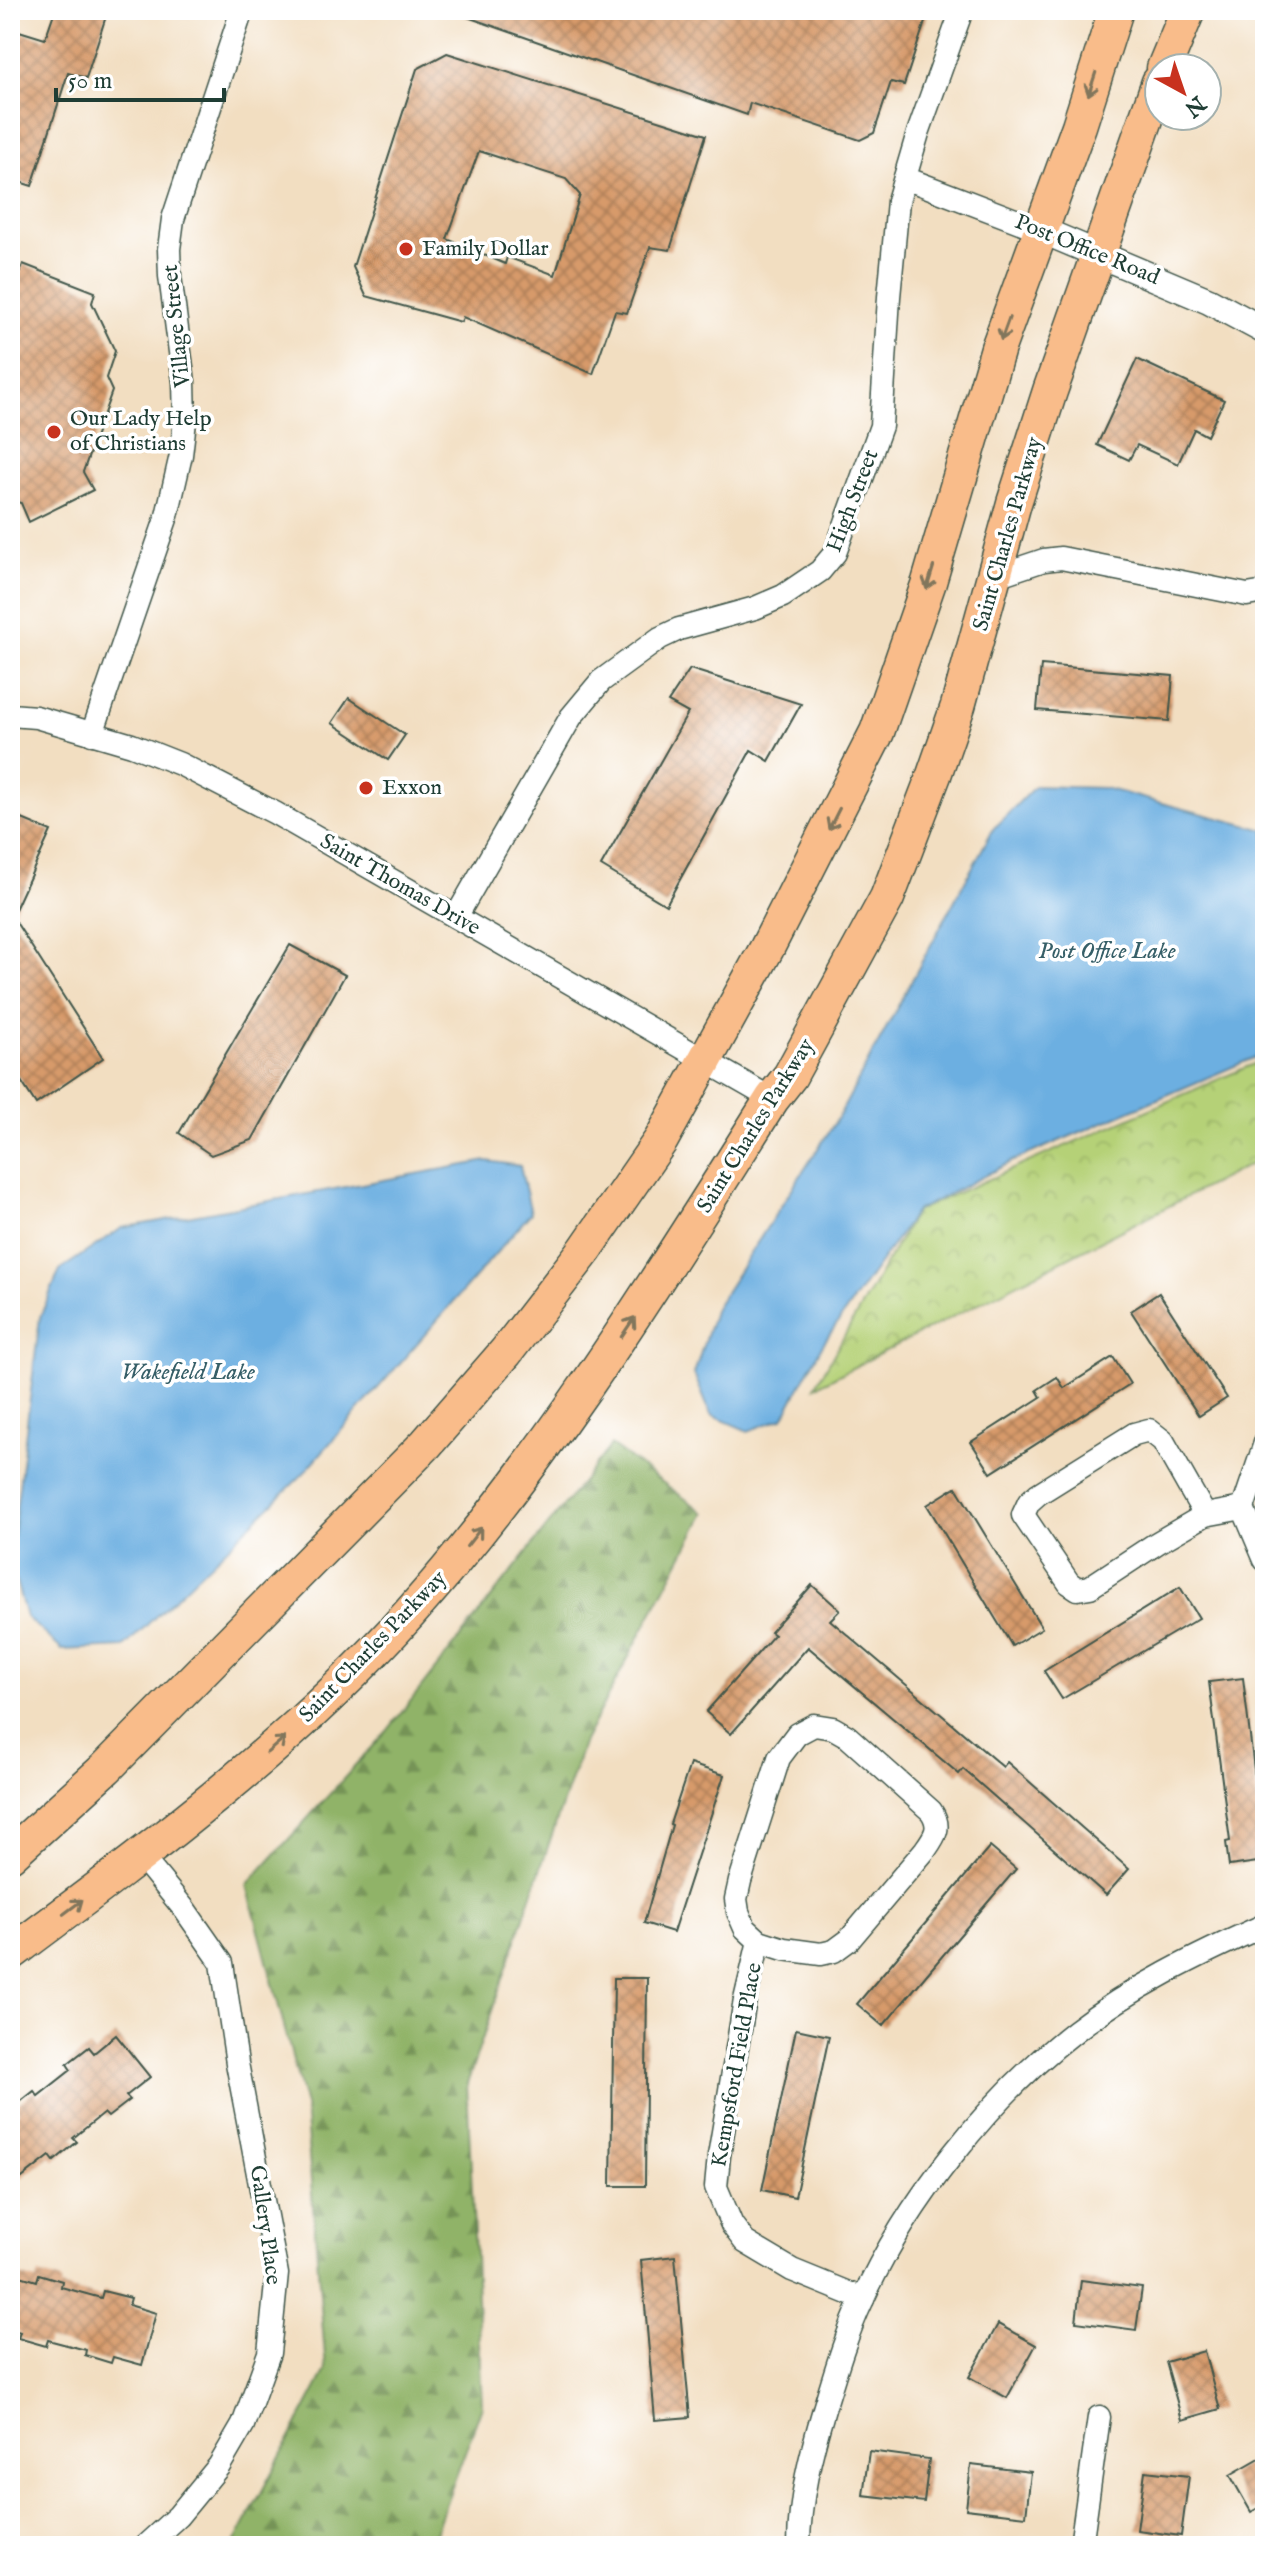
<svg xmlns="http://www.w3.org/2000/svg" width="1275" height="2556" viewBox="0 0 1275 2556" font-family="'IM FELL English',serif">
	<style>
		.forest { fill: url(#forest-firs); stroke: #58784e; stroke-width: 2 }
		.park { fill: url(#park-crowns); stroke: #6a8756; stroke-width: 2 }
		.water { fill: #6cafe1; stroke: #46768a; stroke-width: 2 }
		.building { fill: url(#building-cross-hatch); fill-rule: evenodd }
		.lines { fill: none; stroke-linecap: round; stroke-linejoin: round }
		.minor-casing { stroke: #3f5549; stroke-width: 25 }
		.tertiary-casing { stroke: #3f5549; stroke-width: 29 }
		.primary-casing { stroke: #3f5549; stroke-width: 37 }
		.minor { stroke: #fff; stroke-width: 22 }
		.tertiary { stroke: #fff; stroke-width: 26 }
		.primary { stroke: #f9bc8a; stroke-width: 34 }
		.oneway { stroke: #81765b }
		.poi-dot { fill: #c8321e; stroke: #fff; stroke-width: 3 }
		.labels { text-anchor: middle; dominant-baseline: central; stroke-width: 7; stroke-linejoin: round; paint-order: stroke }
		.poi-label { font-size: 22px; fill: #1f3d34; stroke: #fff; text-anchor: start }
		.street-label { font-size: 22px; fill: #1f3d34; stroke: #fff }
		.water-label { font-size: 24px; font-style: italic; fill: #365f68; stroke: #fff }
	</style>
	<defs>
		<pattern id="forest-firs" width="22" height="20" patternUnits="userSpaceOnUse" patternTransform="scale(2)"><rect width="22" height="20" fill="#90b368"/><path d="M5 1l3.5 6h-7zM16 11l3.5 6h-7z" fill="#759356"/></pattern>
		<pattern id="park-crowns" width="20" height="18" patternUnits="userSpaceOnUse" patternTransform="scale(2)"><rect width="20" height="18" fill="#b5d177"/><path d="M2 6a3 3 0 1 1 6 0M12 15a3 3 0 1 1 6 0" fill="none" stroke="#9bb468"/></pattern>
		<pattern id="building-cross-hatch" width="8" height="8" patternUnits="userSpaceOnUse" patternTransform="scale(2)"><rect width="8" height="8" fill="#d79a6a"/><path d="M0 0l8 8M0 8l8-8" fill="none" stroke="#ae7f58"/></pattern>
	</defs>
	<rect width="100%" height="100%" fill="#fff"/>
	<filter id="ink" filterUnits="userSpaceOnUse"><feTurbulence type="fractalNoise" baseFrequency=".0125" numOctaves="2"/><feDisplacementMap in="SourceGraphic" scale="16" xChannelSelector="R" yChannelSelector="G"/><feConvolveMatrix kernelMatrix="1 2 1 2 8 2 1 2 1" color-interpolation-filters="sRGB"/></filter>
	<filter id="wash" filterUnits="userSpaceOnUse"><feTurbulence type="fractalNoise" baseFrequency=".006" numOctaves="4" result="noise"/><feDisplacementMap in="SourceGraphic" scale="32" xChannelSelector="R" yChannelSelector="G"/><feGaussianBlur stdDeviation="1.8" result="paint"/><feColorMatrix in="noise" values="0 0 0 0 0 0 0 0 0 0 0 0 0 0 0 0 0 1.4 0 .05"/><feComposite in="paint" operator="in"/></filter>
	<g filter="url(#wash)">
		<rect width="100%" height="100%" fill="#f2dec1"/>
		<polygon class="forest" points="611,1445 705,1513 584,1741 467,2084 482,2406 430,2546 233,2546 326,2370 305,2106 247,1885 387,1731"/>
		<polygon class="park" points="1265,1059 1265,1157 815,1387 916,1211"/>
		<g class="water">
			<polygon points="1035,786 1104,788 1265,830 1265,1053 1015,1160 916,1211 823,1344 783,1418 748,1431 711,1415 694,1374 715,1308 839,1116 993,829"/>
			<polygon points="487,1161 520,1166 531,1213 303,1474 124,1647 62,1650 26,1617 10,1560 40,1317 60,1270 122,1228"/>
		</g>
		<g id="blocks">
			<g class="building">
				<polygon points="55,10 108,10 86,78 68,73 32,186 10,179 10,49 16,30 45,39"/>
				<polygon points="456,10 929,10 904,85 891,82 874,133 860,140 750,103 747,115 456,13"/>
				<path d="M447,53L706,135L670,250L650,247L627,313L615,311L593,374L463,317L461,322L366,296L353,267L417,69ZM479,151L566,179L580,195L555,275L507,257L505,264L447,239Z"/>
				<polygon points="23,264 95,292 92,303 115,351 106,378 112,391 83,472 93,490 29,522 21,503 10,500 10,304"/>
				<polygon points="1137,359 1224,400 1207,436 1194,429 1178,464 1137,445 1129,460 1097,445"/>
				<polygon points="1041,665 1173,676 1169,721 1037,710"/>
				<polygon points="690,669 801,704 769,761 751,750 666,905 601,866 688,713 668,702"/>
				<polygon points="349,698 405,735 388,760 332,723"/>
				<polygon points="10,814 51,831 12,916 103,1058 36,1104 10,1064"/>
				<polygon points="290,945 345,975 252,1140 211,1155 179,1133"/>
				<polygon points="1159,1293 1227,1398 1199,1416 1131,1311"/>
				<polygon points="1113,1357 1130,1384 991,1473 971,1442 1041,1397 1037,1390 1057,1377 1064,1388"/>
				<polygon points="956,1487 1042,1628 1012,1646 927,1505"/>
				<polygon points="812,1585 840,1610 830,1620 1003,1767 1007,1762 1129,1869 1106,1895 963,1769 959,1774 808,1647 731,1734 706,1712 774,1635 770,1632"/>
				<polygon points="1180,1587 1199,1618 1062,1699 1044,1671"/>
				<polygon points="1243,1678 1265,1861 1229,1866 1226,1842 1230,1841 1209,1682"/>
				<polygon points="690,1764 724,1775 673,1932 644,1923 672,1825 670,1824"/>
				<polygon points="990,1847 1016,1869 883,2026 857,2004"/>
				<polygon points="614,1978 647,1978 645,2186 611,2186"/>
				<polygon points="796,2029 829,2036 795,2197 762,2190"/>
				<polygon points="116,2035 150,2077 126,2096 130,2100 108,2117 104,2113 73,2138 77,2142 54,2161 50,2156 18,2181 10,2171 10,2119 19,2112 15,2106 34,2091 38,2096 71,2070 67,2064 89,2047 94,2053"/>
				<polygon points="675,2256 690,2417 655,2420 641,2260"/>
				<polygon points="10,2273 37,2281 39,2274 62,2281 61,2287 101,2298 103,2291 131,2298 129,2305 156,2313 142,2365 113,2357 111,2363 85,2355 86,2350 48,2340 46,2346 18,2338 20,2332 10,2329"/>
				<polygon points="1081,2280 1142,2288 1136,2330 1076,2322"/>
				<polygon points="998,2324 1036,2345 1007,2398 969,2377"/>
				<polygon points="1204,2351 1220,2409 1182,2420 1166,2362"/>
				<polygon points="869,2451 929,2459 924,2502 863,2495"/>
				<polygon points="1265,2455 1265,2504 1251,2512 1230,2475"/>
				<polygon points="971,2465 1031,2472 1026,2516 966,2509"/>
				<polygon points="1145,2471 1189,2476 1181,2536 1137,2530"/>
			</g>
		</g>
	</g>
	<g filter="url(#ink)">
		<use href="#blocks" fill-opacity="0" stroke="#3f5549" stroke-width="2"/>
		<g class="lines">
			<defs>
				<g id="minor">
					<polyline points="905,178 1041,230"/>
					<polyline points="996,576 1044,560 1061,558 1247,595 1265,592"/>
					<polyline points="10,715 36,717 132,745 180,764 275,813 772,1099"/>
					<polyline points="92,734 167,516 181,455 185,421 184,382 170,276 169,249 173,219 242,10"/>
					<polyline points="456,917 571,717 601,681 660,638 679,629 755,608 783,596 820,571 835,553 881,426 889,297 898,201 918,133 962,10"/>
					<polyline points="1265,1443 1243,1508 1265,1560"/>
					<polyline points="1205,1515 1163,1441 1149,1430 1134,1434 1038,1494 1029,1502 1023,1515 1069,1583 1078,1589 1090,1587 1157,1543 1205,1515 1243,1508"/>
					<path d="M814,1725L833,1728L847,1736L931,1811C942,1827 935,1836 925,1850L849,1940L834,1951L821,1954L784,1949L759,1941L745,1928L738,1912L736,1899L740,1881L779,1758L797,1734Z"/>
					<polyline points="141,1856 185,1910 222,1963 237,2063 277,2274 269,2353 243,2425 219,2466 178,2516 145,2546"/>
					<polyline points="759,1941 745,2000 719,2156 716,2187 732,2225 745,2242 792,2270 863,2299"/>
					<path d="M799,2546C799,2500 811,2453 824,2409C835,2373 846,2335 862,2301C905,2204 991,2096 1075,2031C1132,1987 1200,1954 1265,1925"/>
					<polyline points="1081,2546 1099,2417"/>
				</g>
				<polyline id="tertiary" points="1041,230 1209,301 1265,331"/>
				<g id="primary">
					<polyline points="1164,68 1188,10"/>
					<polyline points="10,1855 106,1768 426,1444 506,1352 585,1250 661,1140 767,948 877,732 929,582 998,348 1079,126 1116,10"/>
					<path d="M10,1954C151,1849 293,1744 410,1613C551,1455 660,1276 772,1099L790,1076L887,898L934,775L958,706L1014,503L1050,391L1159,82"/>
				</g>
			</defs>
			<use href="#minor" class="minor-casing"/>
			<use href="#tertiary" class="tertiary-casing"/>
			<use href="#primary" class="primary-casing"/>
			<use href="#minor" class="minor"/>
			<use href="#tertiary" class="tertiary"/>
			<use href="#primary" class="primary"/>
		</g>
		<defs><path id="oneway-shaft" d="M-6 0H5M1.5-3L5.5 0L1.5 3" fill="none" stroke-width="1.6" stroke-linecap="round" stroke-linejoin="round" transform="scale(2)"/></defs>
		<g class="oneway">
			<use href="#oneway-shaft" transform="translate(1092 84) rotate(108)"/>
			<use href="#oneway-shaft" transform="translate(1005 329) rotate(110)"/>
			<use href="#oneway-shaft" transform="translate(930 578) rotate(107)"/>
			<use href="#oneway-shaft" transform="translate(834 819) rotate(117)"/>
			<use href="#oneway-shaft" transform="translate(628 1327) rotate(-56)"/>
			<use href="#oneway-shaft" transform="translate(474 1537) rotate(-52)"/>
			<use href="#oneway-shaft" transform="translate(276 1745) rotate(-41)"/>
			<use href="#oneway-shaft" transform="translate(73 1907) rotate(-37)"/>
		</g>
	</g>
	<g class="poi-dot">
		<circle cx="406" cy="249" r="8"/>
		<circle cx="54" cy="432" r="8"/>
		<circle cx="366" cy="788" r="8"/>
	</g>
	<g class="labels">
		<g class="poi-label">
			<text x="422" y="249">Family Dollar</text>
			<text x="70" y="419">Our Lady Help<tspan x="70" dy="25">of Christians</tspan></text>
			<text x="382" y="788">Exxon</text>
		</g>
		<g class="street-label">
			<text transform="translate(1087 250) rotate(22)">Post Office Road</text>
			<text transform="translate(177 326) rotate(-96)">Village Street</text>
			<text transform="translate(853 501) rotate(-69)">High Street</text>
			<text transform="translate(1008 534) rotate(-74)">Saint Charles Parkway</text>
			<text transform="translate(400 885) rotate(30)">Saint Thomas Drive</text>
			<text transform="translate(756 1126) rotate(-58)">Saint Charles Parkway</text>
			<text transform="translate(373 1647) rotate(-46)">Saint Charles Parkway</text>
			<text transform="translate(737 2065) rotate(-80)">Kempsford Field Place</text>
			<text transform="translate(265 2225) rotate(82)">Gallery Place</text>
		</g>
		<g class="water-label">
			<text x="1107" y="951">Post Office Lake</text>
			<text x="188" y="1372">Wakefield Lake</text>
		</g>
	</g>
	<rect width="1275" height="2556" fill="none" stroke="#fff" stroke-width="40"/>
	<g transform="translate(1183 92) rotate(140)"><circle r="38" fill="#ffffff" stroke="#a5b1ae" stroke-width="2"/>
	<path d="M0-6L14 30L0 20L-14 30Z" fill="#c8321e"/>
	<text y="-12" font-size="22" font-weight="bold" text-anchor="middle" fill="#1f3d34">N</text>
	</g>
	<path d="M56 88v12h168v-12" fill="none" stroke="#1f3d34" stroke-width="4"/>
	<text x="68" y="88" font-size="24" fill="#1f3d34" stroke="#ffffff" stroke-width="6" paint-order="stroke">50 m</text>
</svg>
